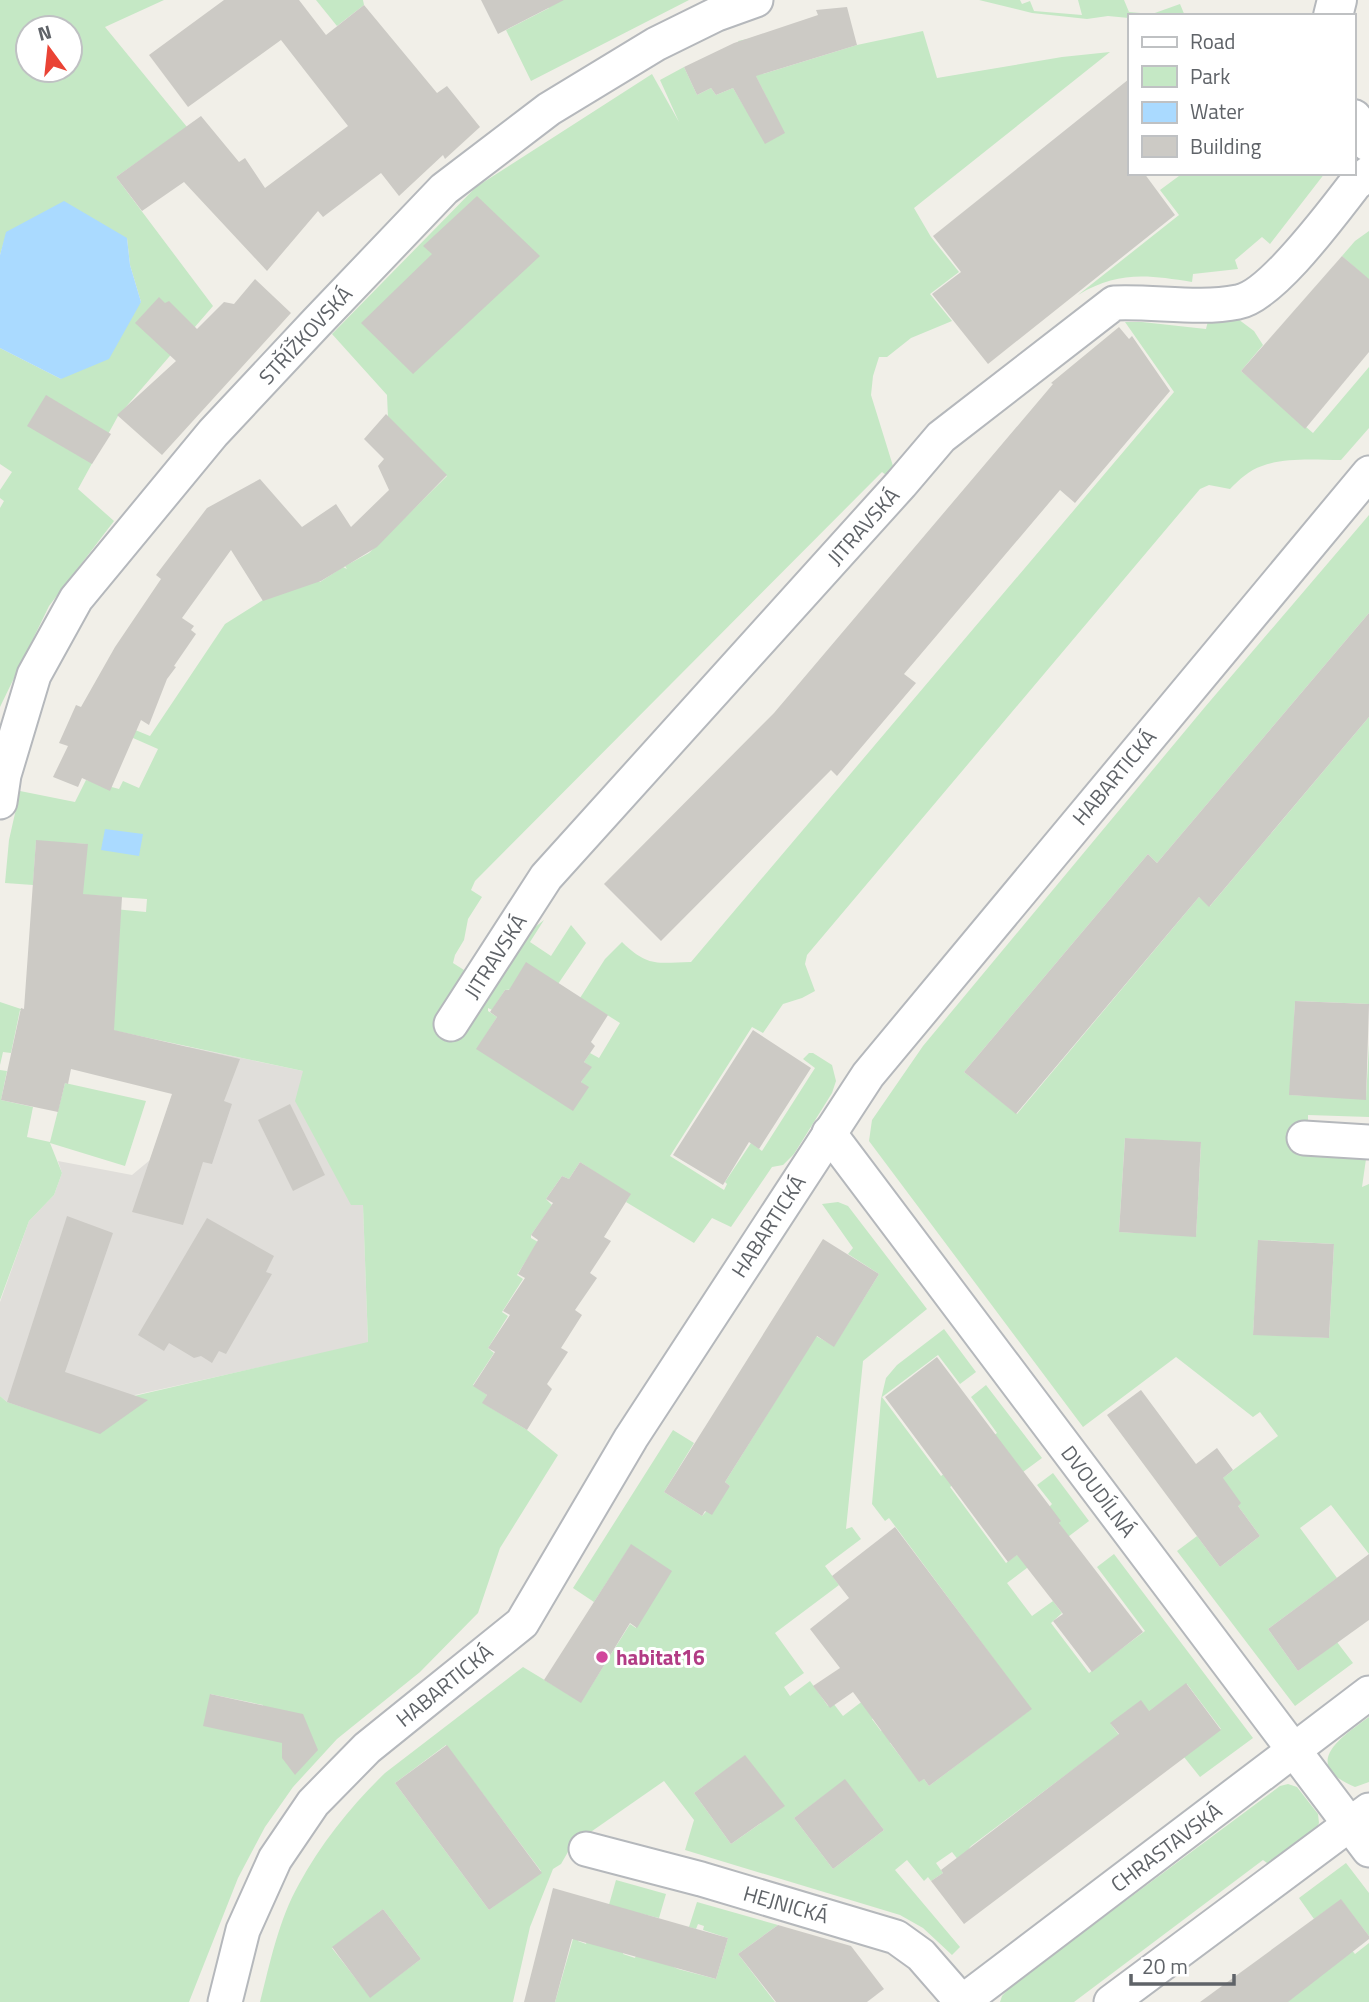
<svg xmlns="http://www.w3.org/2000/svg" width="1369" height="2002" viewBox="0 0 1369 2002" font-family="'Titillium Web',sans-serif">
	<style>
		.industrial { fill: #e0deda }
		.green { fill: #c5e8c5; fill-rule: evenodd }
		.water { fill: #aadaff }
		.building { fill: #cccac5 }
		.lines { fill: none; stroke-linecap: round; stroke-linejoin: round }
		.minor-casing { stroke: #b5b8bc; stroke-width: 37 }
		.tertiary-casing { stroke: #b5b8bc; stroke-width: 42 }
		.minor { stroke: #fff; stroke-width: 33 }
		.tertiary { stroke: #fff; stroke-width: 38 }
		.hotel-dot { fill: #d1479c; stroke: #fff; stroke-width: 2.5 }
		.labels { text-anchor: middle; dominant-baseline: central; stroke-width: 6; stroke-linejoin: round; paint-order: stroke }
		.street-label { font-size: 21px; fill: #5f6368; stroke: #fff }
		.hotel-label { font-size: 21px; font-weight: bold; fill: #b23c85; stroke: #fff; text-anchor: start }
	</style>
	<rect width="100%" height="100%" fill="#f1efe8"/>
	<polygon class="industrial" points="189,1047 303,1071 363,1205 368,1343 135,1395 95,1432 7,1402 0,1396 0,1302 29,1221 54,1195 62,1173 58,1161 132,1175 150,1160"/>
	<g class="green">
		<path d="M0,0H164L105,27L187,127L116,177L213,306L118,416L78,489L114,521L49,606L0,707V508L4,501L0,498V490L12,472L0,464V348L61,379L141,302L130,265L127,238L7,232L0,255ZM28,28H70V70H28Z"/>
		<polygon points="316,0 363,0 364,5 337,26"/>
		<polygon points="545,0 689,0 531,81 506,30 549,8"/>
		<polygon points="979,0 1020,0 1022,4 1030,1 1034,11 1082,15 1078,0 1124,0 1129,12 1152,14 1180,4 1185,16 1129,16 1129,18 1108,16 1087,19 1032,13"/>
		<path d="M923,31L937,78L1062,57L1110,52L914,208L931,237L959,272L930,294L952,321L911,338L887,357H879L873,376L871,395L893,466L886,475L882,472L475,881L471,890L482,897L468,919L464,940L455,955L453,963L464,970L463,984L544,920L530,942L551,956L571,925L586,943L558,984L505,990L492,1010L488,1008V1011L497,1017L477,1049L588,1088L581,1082L591,1067L584,1062L590,1053L599,1058L620,1023L580,998L605,959L622,942C648,967 656,963 691,962L1174,392L1125,322H1142L1206,329L1208,321L1238,319L1254,331L1263,345L1241,371L1313,433L1369,367V428L1341,460C1316,460 1286,457 1262,466C1249,470 1239,480 1230,489L1209,485L1200,489L807,955L805,964L815,991L802,998L783,1004L763,1033L752,1027L670,1156L724,1190L727,1184L725,1182L751,1143L762,1151L815,1068L803,1059L809,1053H813L832,1065L836,1081L832,1093L794,1154L783,1165L772,1167L731,1227L712,1218L694,1243L626,1202L630,1195L580,1162L569,1179L562,1176L546,1199L552,1205L531,1235V1238L538,1242L517,1275L523,1279L502,1312L508,1316L488,1348L494,1353L473,1385L487,1395L483,1403L527,1430L558,1455L500,1548L478,1613L420,1672L337,1739L293,1787L265,1827L238,1878L189,2002H0V1396L7,1402L100,1433L134,1396L368,1342L363,1205H351L295,1101L303,1071L79,1023L114,909L146,912L147,899L74,894L87,844L36,841L33,885L5,883L9,840L20,791L75,802L86,780L119,789L123,781L139,788L158,749L133,738L113,721L150,736L225,624L263,600L318,580L320,582L343,567L347,569L345,566L369,553L447,476L388,418L387,395L332,334L476,187L652,74L679,122L660,80L684,67L697,95L711,88L716,95L733,88L746,110L767,98L738,41L747,39L755,64L763,74L857,45ZM210,1694L263,1705L257,1737Z"/>
		<path d="M1183,173H1325L1270,244L1262,237L1235,260L1238,269L1193,274L1192,282C1147,275 1118,271 1078,295L1179,215L1160,190Z"/>
		<polygon points="1369,231 1369,280 1342,256 1355,241"/>
		<path d="M1369,515V613L1157,863L1148,854L964,1072L1017,1114L1199,897L1210,906L1369,717V1004L1295,1001L1290,1095L1366,1099L1369,1044V1117L1308,1115V1156L1366,1159L1362,1187L1369,1184V1554L1331,1505L1300,1528L1337,1578L1268,1629L1298,1671L1337,1642L1353,1663L1295,1706L1177,1551L1197,1536L1220,1567L1260,1536L1238,1506L1211,1487L1278,1436L1260,1412L1253,1417L1176,1357L1083,1427L869,1141L872,1120L923,1046L1205,707ZM1125,1138L1201,1143L1196,1236L1119,1232ZM1259,1240L1334,1244L1329,1338L1253,1334Z"/>
		<polygon points="0,1002 24,1010 20,1010 11,1053 3,1052 0,1065"/>
		<polygon points="0,1070 7,1071 1,1100 33,1107 27,1137 50,1142 65,1083 146,1101 125,1166 50,1143 62,1173 54,1195 29,1221 0,1300"/>
		<path d="M838,1202L848,1206L927,1309L863,1361L846,1529L852,1527L861,1539L825,1566L839,1585L775,1633L804,1673L784,1687L790,1696L810,1681L828,1706L833,1703L843,1716L864,1700L876,1716L872,1719L881,1731L886,1729L893,1739L890,1743L919,1781L924,1779L929,1786L1031,1709L889,1518L885,1521L872,1504L881,1399L886,1378L897,1365L944,1329L976,1372L960,1384L938,1355L882,1397L941,1476L997,1433L971,1397L986,1385L1042,1458L1023,1472L1003,1446L950,1487L1006,1563L1060,1523L1049,1507L1052,1504L1037,1485L1053,1473L1089,1521L1007,1583L1032,1616L1053,1601L1062,1613L1051,1623L1089,1673L1145,1631L1097,1567L1114,1554L1253,1738L1200,1777L1184,1757L1221,1729L1187,1684L1149,1711L1111,1724L1119,1735L971,1846L959,1861L952,1852L936,1863L943,1873L931,1881L928,1877L924,1881L907,1860L895,1870L960,1947L952,1955L923,1928L900,1915L685,1850L694,1820L664,1781L572,1845L561,1864L553,1869L530,1927L513,2002H260C270,1963 279,1919 299,1884C322,1842 351,1806 385,1773L523,1667L581,1702L630,1624L636,1628L631,1545L594,1602L573,1588L673,1430L694,1443L664,1492L702,1516L730,1486L725,1482L816,1336L834,1346L879,1274L848,1254L853,1248L822,1204ZM446,1745L541,1871L489,1910L395,1783ZM745,1756L761,1823L731,1844L694,1793ZM845,1780L884,1830L833,1869L794,1818ZM383,1909L421,1959L370,1997L332,1948Z"/>
		<path d="M1369,1717V1782L1355,1787C1300,1764 1340,1738 1369,1717Z"/>
		<polygon points="1288,1784 1297,1787 1318,1814 1319,1823 1314,1834 1271,1866 1263,1860 1074,2002 1000,2002 1002,1996 1011,1986 1280,1786"/>
		<polygon points="1346,1863 1369,1893 1369,1936 1341,1900 1314,1919 1299,1898"/>
		<polygon points="616,1880 666,1894 659,1918 634,1912 623,1954 635,1958 638,1950 678,1969 716,1979 728,1938 703,1930 704,1926 698,1924 696,1929 689,1927 697,1902 778,1925 738,1954 775,2002 555,2002 573,1939 580,1935 578,1941 586,1944 588,1937 599,1940"/>
		<polygon points="1369,1943 1369,2002 1275,2002 1349,1947 1355,1954"/>
	</g>
	<g class="water">
		<polygon points="64,201 127,238 130,265 141,302 109,359 61,379 0,348 0,255 6,232"/>
		<polygon points="105,829 143,834 139,856 101,850"/>
	</g>
	<g class="building">
		<polygon points="224,0 299,0 326,35 364,5 437,93 447,86 480,127 445,159 443,155 399,196 381,173 323,217 318,211 267,271 184,182 142,211 116,177 201,116 239,162 245,158 265,188 348,126 281,40 188,107 149,55"/>
		<polygon points="481,0 564,0 498,34"/>
		<polygon points="847,7 857,45 756,76 785,133 765,144 733,88 716,95 711,88 697,95 684,67 734,43 818,15 816,10"/>
		<polygon points="1129,79 1129,173 1144,173 1175,215 988,364 932,294 961,272 933,236"/>
		<polygon points="477,196 540,256 413,374 361,323 432,254 423,246"/>
		<polygon points="1342,256 1369,279 1369,352 1305,429 1241,371"/>
		<polygon points="255,279 291,313 162,455 117,415 176,361 135,323 159,297 165,303 169,301 197,329 224,302 234,304"/>
		<polygon points="1119,327 1129,339 1132,336 1170,391 1075,503 1060,490 904,674 916,683 837,776 831,770 661,941 604,884 774,713 1053,384 1051,383"/>
		<polygon points="46,395 111,434 92,464 27,426"/>
		<polygon points="386,414 447,475 377,547 321,581 263,601 231,550 182,618 194,626 191,630 196,634 174,666 176,667 167,679 149,725 141,720 110,791 82,778 78,787 53,777 68,746 59,743 76,705 81,707 115,647 161,579 156,575 207,508 260,479 302,527 336,504 351,527 389,490 378,466 384,459 364,439"/>
		<polygon points="1369,613 1369,717 1209,907 1199,897 1016,1114 964,1072 1148,854 1157,863"/>
		<polygon points="36,840 88,844 83,894 122,897 114,1030 240,1059 224,1101 232,1104 212,1164 203,1162 183,1225 132,1212 172,1094 71,1069 68,1084 65,1083 58,1112 1,1100 21,1008 24,1009"/>
		<polygon points="526,962 608,1015 591,1042 595,1046 584,1062 592,1067 581,1082 589,1087 573,1111 476,1049 497,1017 490,1012 505,990 509,990"/>
		<polygon points="1295,1001 1369,1004 1366,1100 1289,1095"/>
		<polygon points="753,1030 811,1068 759,1149 749,1142 723,1185 673,1155"/>
		<polygon points="290,1104 325,1175 293,1191 258,1120"/>
		<polygon points="1125,1138 1201,1142 1196,1237 1119,1232"/>
		<polygon points="580,1162 631,1194 604,1237 611,1241 590,1273 597,1278 575,1310 582,1315 561,1348 568,1352 547,1384 552,1389 527,1430 482,1403 487,1395 473,1386 495,1352 488,1348 510,1315 503,1311 525,1278 518,1274 538,1240 531,1235 553,1203 546,1199 562,1176 569,1179"/>
		<polygon points="67,1216 113,1233 65,1372 148,1400 100,1434 7,1402"/>
		<polygon points="207,1218 274,1256 266,1272 272,1274 226,1354 219,1351 212,1363 201,1356 194,1358 169,1343 164,1351 138,1335"/>
		<polygon points="823,1239 879,1274 834,1347 817,1336 725,1482 730,1486 712,1515 705,1511 702,1516 664,1492"/>
		<polygon points="1258,1240 1334,1244 1329,1338 1253,1335"/>
		<polygon points="937,1357 1061,1521 1059,1523 1143,1632 1092,1672 1053,1621 1063,1614 1017,1555 1008,1562 885,1397"/>
		<polygon points="1141,1390 1196,1464 1217,1448 1233,1470 1223,1478 1241,1503 1238,1506 1260,1536 1220,1567 1107,1415"/>
		<polygon points="895,1527 1032,1709 929,1786 924,1779 919,1782 853,1692 830,1708 813,1686 840,1668 810,1629 849,1598 832,1576"/>
		<polygon points="631,1544 672,1571 637,1628 630,1623 581,1703 544,1680"/>
		<polygon points="1369,1554 1369,1620 1298,1671 1268,1629"/>
		<polygon points="1186,1683 1221,1730 964,1924 931,1881 943,1873 941,1870 1119,1734 1110,1723 1141,1700 1149,1711"/>
		<polygon points="210,1694 303,1714 318,1750 295,1775 282,1758 282,1743 203,1726"/>
		<polygon points="447,1745 542,1873 489,1910 395,1783"/>
		<polygon points="745,1755 785,1806 731,1844 694,1793"/>
		<polygon points="845,1779 884,1830 833,1869 794,1818"/>
		<polygon points="553,1888 728,1938 716,1979 572,1939 555,2002 524,2002"/>
		<polygon points="1341,1899 1369,1936 1369,1939 1288,2002 1200,2002"/>
		<polygon points="383,1909 421,1959 370,1998 332,1947"/>
		<polygon points="778,1925 851,1946 884,1989 867,2002 776,2002 738,1954"/>
	</g>
	<g class="lines">
		<defs>
			<g id="minor">
				<polyline points="0,802 4,775 34,675 76,599 213,433 316,323 444,189 549,109 656,44 717,14 756,0"/>
				<path d="M451,1024L546,877L901,484L941,437L1114,303C1155,301 1198,310 1238,302C1272,296 1333,212 1355,184L1369,173"/>
				<polyline points="829,1133 1369,1850"/>
				<polyline points="1304,1138 1369,1142"/>
				<polyline points="586,1849 701,1879 896,1937 921,1955 962,2002"/>
				<polyline points="225,2002 243,1930 275,1859 313,1803 367,1748 522,1623 631,1438 868,1075 1369,473"/>
				<polyline points="962,2002 1369,1693"/>
				<polyline points="1111,2002 1369,1810"/>
			</g>
			<g id="tertiary">
				<polyline points="1333,16 1337,0"/>
				<polyline points="1353,119 1369,142"/>
			</g>
		</defs>
		<use href="#minor" class="minor-casing"/>
		<use href="#tertiary" class="tertiary-casing"/>
		<use href="#minor" class="minor"/>
		<use href="#tertiary" class="tertiary"/>
	</g>
	<circle class="hotel-dot" cx="602" cy="1657" r="7"/>
	<g class="labels">
		<g class="street-label">
			<text transform="translate(305 335) rotate(-47)">STŘÍŽKOVSKÁ</text>
			<text transform="translate(863 526) rotate(-48)">JITRAVSKÁ</text>
			<text transform="translate(1114 777) rotate(-50)">HABARTICKÁ</text>
			<text transform="translate(495 956) rotate(-57)">JITRAVSKÁ</text>
			<text transform="translate(768 1226) rotate(-57)">HABARTICKÁ</text>
			<text transform="translate(1099 1491) rotate(53)">DVOUDÍLNÁ</text>
			<text transform="translate(444 1685) rotate(-39)">HABARTICKÁ</text>
			<text transform="translate(1166 1847) rotate(-37)">CHRASTAVSKÁ</text>
			<text transform="translate(786 1904) rotate(16)">HEJNICKÁ</text>
		</g>
		<g class="hotel-label">
			<text x="616" y="1657">habitat16</text>
		</g>
	</g>
	<rect x="1128" y="14" width="228" height="161" fill="#ffffff" stroke="#bfc1c3" stroke-width="2"/>
	<rect x="1142" y="37" width="35" height="10" fill="#ffffff" stroke="#bfc1c3" stroke-width="2"/>
	<text x="1190" y="49" font-size="21" fill="#5f6368">Road</text>
	<rect x="1142" y="66" width="35" height="21" fill="#c5e8c5" stroke="#bfc1c3" stroke-width="2"/>
	<text x="1190" y="84" font-size="21" fill="#5f6368">Park</text>
	<rect x="1142" y="102" width="35" height="21" fill="#aadaff" stroke="#bfc1c3" stroke-width="2"/>
	<text x="1190" y="119" font-size="21" fill="#5f6368">Water</text>
	<rect x="1142" y="136" width="35" height="21" fill="#cccac5" stroke="#bfc1c3" stroke-width="2"/>
	<text x="1190" y="154" font-size="21" fill="#5f6368">Building</text>
	<g transform="translate(49 49) rotate(345)"><circle r="33" fill="#ffffff" stroke="#bfc1c3" stroke-width="2"/>
	<path d="M0-5L12 26L0 18L-12 26Z" fill="#ea4335"/>
	<text y="-10" font-size="19" font-weight="bold" text-anchor="middle" fill="#5f6368">N</text>
	</g>
	<path d="M1131 1974v10h103v-10" fill="none" stroke="#5f6368" stroke-width="3.5"/>
	<text x="1142" y="1974" font-size="21" fill="#5f6368" stroke="#ffffff" stroke-width="5" paint-order="stroke">20 m</text>
</svg>
